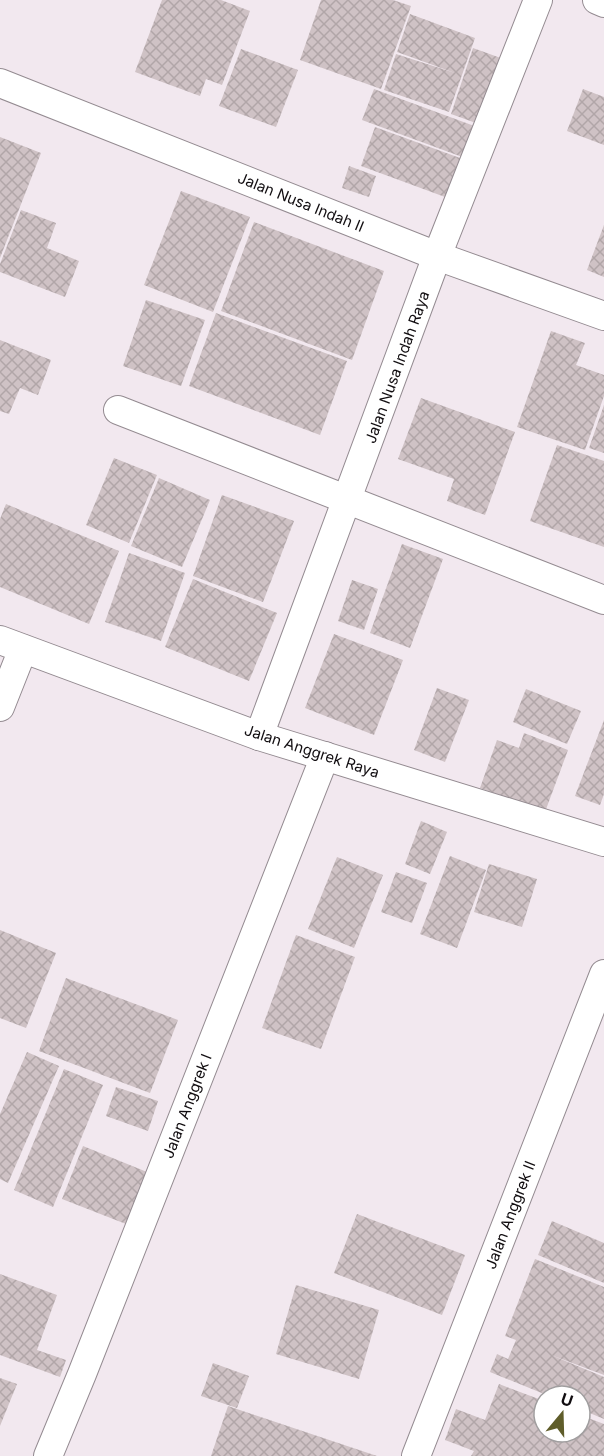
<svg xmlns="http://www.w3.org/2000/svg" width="604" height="1456" viewBox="0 0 604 1456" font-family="Inter,sans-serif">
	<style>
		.building { fill: url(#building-cross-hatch) }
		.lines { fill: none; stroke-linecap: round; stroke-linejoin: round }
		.street-casing { stroke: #948b91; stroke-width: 30 }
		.street { stroke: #fff; stroke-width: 28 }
		.labels { text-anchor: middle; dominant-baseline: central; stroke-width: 6; stroke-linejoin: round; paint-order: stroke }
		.street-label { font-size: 15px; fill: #110d10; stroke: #fff }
	</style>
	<defs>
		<pattern id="building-cross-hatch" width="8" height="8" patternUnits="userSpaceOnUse" patternTransform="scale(1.5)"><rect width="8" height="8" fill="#cfc2c5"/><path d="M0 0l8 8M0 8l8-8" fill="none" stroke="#b1a6a8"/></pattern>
	</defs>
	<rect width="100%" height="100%" fill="#f2e8ef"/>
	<g class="building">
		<polygon points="162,0 221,0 250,11 222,85 206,79 200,96 135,72"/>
		<polygon points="321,0 393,0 411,6 381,89 300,60"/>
		<polygon points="410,14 475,38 449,112 384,90 396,54 455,73 397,52"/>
		<polygon points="473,48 509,61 487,127 451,114"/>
		<polygon points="241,49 298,70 276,127 219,106"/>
		<polygon points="374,89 477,127 465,158 362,120"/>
		<polygon points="583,89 604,97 604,145 567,131"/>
		<polygon points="375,127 460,158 445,197 361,166"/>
		<polygon points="0,137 41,153 0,258"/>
		<polygon points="349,166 376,176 369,197 342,188"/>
		<polygon points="181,191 250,217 213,312 144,285"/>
		<polygon points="21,210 56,223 47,248 79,261 65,297 0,272 0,264"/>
		<polygon points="254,222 384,271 352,360 221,311"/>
		<polygon points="604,225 604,277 587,270"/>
		<polygon points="146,300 205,320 181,386 123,366"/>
		<polygon points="216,313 347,361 320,435 189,386"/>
		<polygon points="551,331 585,343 576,365 604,375 604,396 585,450 517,427"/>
		<polygon points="0,340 51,360 38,395 20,388 9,414 0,411"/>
		<polygon points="421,398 515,432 485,515 447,501 454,479 398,459"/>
		<polygon points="604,405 604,453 589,448"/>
		<polygon points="557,445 604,461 604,547 530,521"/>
		<polygon points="114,458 157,475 129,543 86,525"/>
		<polygon points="159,478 210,500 182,567 131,546"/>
		<polygon points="222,495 294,521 263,602 193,576"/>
		<polygon points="6,504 119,551 89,624 0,587 0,519"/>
		<polygon points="402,544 443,559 410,648 370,633"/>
		<polygon points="129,553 185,573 161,641 105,622"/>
		<polygon points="193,579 277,613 249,681 165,647"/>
		<polygon points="352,580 378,589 364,630 338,621"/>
		<polygon points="334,634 403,660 374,735 305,708"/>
		<polygon points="437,688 469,700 445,762 414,750"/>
		<polygon points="526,689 581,711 567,744 513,722"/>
		<polygon points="604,720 604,794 600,805 575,796"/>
		<polygon points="524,733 568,750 545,812 480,788 497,740 519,748"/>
		<polygon points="421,821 447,832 430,874 405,864"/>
		<polygon points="450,856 486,870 457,948 420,934"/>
		<polygon points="337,857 383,875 354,948 308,929"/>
		<polygon points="489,864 537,879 522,927 474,912"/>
		<polygon points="396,872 427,883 412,923 381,912"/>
		<polygon points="0,930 56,953 26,1028 0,1018"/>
		<polygon points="296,935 355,957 321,1049 262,1028"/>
		<polygon points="66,978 178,1020 150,1093 39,1051"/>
		<polygon points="27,1052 59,1066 8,1183 0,1179 0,1114"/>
		<polygon points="64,1069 103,1085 53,1207 14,1190"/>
		<polygon points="116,1087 158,1101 148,1131 106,1116"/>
		<polygon points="83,1146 147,1172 126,1224 62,1199"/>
		<polygon points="357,1214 465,1255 442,1315 334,1273"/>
		<polygon points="552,1221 604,1243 604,1283 538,1255"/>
		<polygon points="535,1259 604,1287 604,1375 551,1355 604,1377 604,1419 580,1409 580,1396 549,1396 490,1372 497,1354 508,1359 516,1340 505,1336"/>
		<polygon points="0,1274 57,1295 37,1350 66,1360 60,1377 0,1355"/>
		<polygon points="296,1285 379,1310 359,1379 276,1354"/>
		<polygon points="213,1363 249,1376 237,1408 201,1396"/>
		<polygon points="0,1378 17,1384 0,1426"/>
		<polygon points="499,1384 544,1401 544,1432 580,1432 580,1415 604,1424 604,1456 471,1456 474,1451 445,1440 456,1409 485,1420"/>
		<polygon points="228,1406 377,1456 211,1456"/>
	</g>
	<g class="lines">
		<defs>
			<g id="street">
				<polyline points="597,0 604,3"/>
				<polyline points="0,83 437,256 604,316"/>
				<polyline points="118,410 604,600"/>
				<polyline points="0,640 259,736 604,842"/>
				<polyline points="0,707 23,649"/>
				<polyline points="259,736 437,256 538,0"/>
				<polyline points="48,1456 82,1374 325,756"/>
				<polyline points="416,1456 604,974"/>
			</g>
		</defs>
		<use href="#street" class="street-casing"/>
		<use href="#street" class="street"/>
	</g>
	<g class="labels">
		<g class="street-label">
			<text transform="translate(301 202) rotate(22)">Jalan Nusa Indah II</text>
			<text transform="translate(397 367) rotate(-70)">Jalan Nusa Indah Raya</text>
			<text transform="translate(312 751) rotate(18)">Jalan Anggrek Raya</text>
			<text transform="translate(187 1106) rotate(-69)">Jalan Anggrek I</text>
			<text transform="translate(510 1215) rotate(-69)">Jalan Anggrek II</text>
		</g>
	</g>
	<g transform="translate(562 1414) rotate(19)"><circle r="28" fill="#ffffff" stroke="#a09e9f" stroke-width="1.5"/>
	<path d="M0-4.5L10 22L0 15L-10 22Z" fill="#5f5d2a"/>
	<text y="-9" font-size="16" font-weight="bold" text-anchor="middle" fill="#110d10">U</text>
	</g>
</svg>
